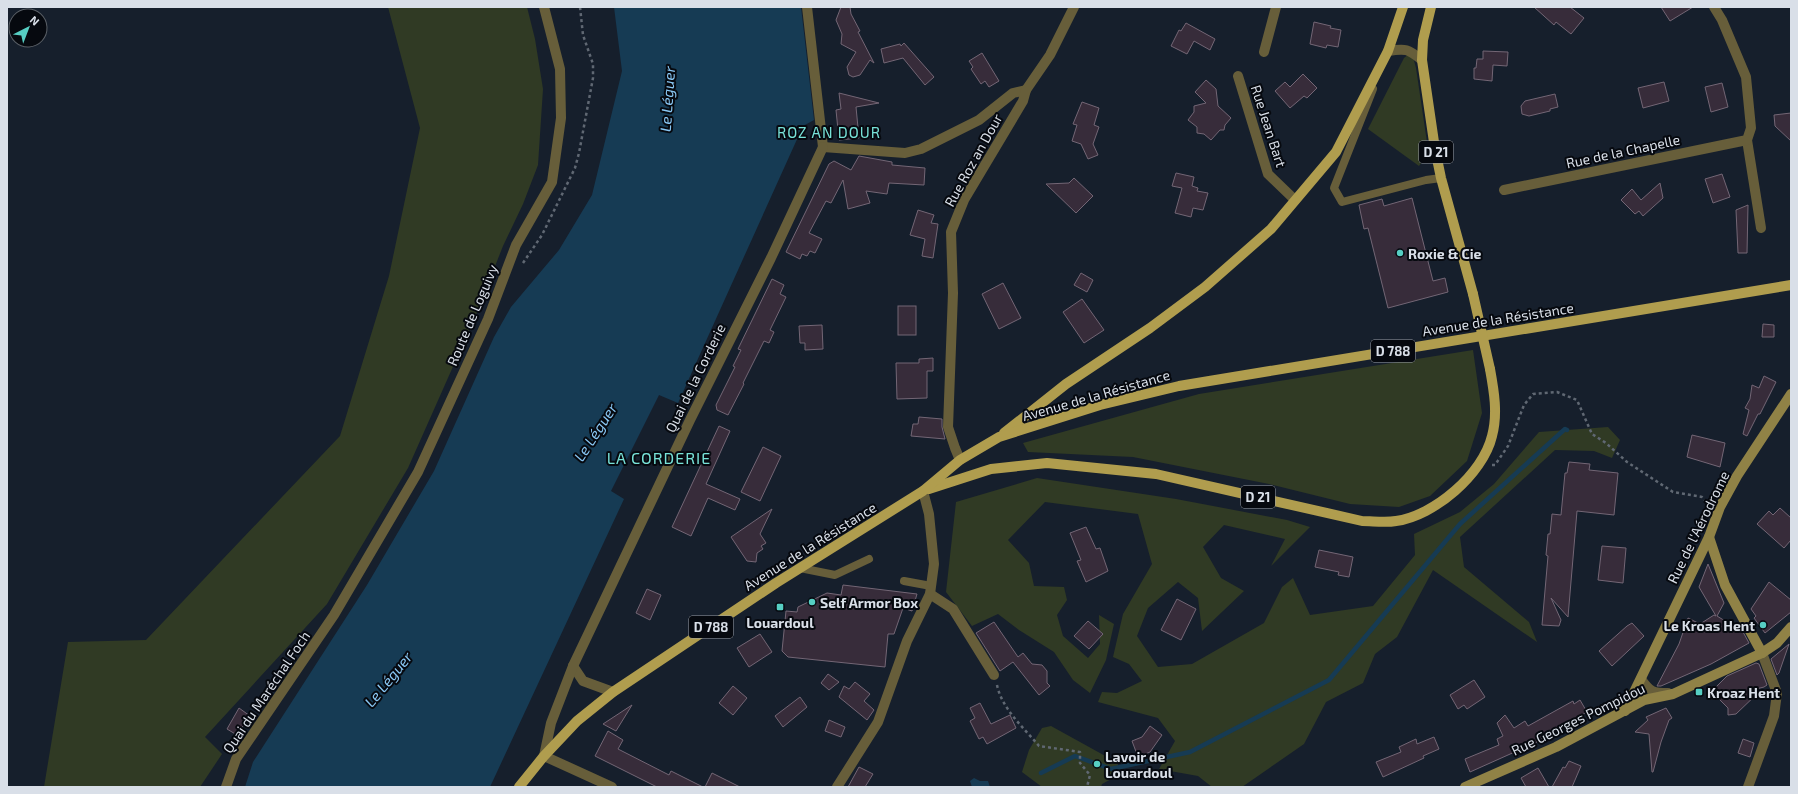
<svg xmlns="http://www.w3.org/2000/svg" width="1798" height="794" viewBox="0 0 1798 794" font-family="'Exo 2',sans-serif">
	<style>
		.green { fill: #303a24 }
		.water { fill: #163b54 }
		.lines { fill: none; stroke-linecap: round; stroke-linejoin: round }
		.stream { stroke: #163b54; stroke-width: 4.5 }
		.building { fill: #372c3a; stroke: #736675 }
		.path { stroke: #606873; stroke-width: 2.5; stroke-dasharray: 3 3; stroke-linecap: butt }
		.lane { stroke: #675e3a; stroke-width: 8 }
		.street { stroke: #675e3a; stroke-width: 10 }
		.secondary { stroke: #908246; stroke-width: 10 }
		.primary { stroke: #b09d4e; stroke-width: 10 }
		.primary-bridge { stroke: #b09d4e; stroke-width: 10 }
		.poi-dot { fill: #56cec3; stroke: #06090f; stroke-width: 1.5 }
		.labels { text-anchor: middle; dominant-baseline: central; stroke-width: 4; stroke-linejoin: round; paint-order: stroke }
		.shield { fill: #06090f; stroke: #9a9fa7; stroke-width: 1 }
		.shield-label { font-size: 13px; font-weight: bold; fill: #d9dfe8 }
		.street-label { font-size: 14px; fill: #d9dfe8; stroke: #06090f }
		.poi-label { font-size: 14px; font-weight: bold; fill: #d9dfe8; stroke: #06090f; text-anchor: start }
		.water-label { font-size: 15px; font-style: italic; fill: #89c7f4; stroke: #06090f }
		.neighbourhood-label { font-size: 15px; letter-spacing: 1px; fill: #78e2d8; stroke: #06090f }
		.quarter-label { font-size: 16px; letter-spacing: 1px; fill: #78e2d8; stroke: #06090f }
	</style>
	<rect width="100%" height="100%" fill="#161f2c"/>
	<g class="green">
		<polygon points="388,7 527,7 535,39 543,89 538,165 523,204 503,246 475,317 408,468 327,604 205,737 222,754 200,787 44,787 68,642 146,640 340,436 389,276 420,128"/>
		<polygon points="1409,54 1413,57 1416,68 1428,149 1424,159 1419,166 1368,129 1404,58"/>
		<polygon points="1473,350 1482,413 1467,461 1430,496 1399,507 1350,504 1269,484 1133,457 1028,452 1023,443 1199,394"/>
		<polygon points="1608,427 1620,440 1612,458 1594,451 1555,450 1460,537 1464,567 1529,622 1537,642 1433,570 1397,637 1375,654 1363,683 1326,702 1304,744 1242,787 1212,787 1198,776 1159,769 1175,741 1158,718 1098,702 1102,692 1117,693 1142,681 1129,664 1113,657 1123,614 1152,564 1138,514 1045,502 1008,540 1029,563 1034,586 1064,587 1067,600 1057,615 1063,636 1088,658 1100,644 1099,615 1114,624 1106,660 1090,693 1073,680 1054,652 1019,630 998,614 972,626 946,592 956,502 1037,478 1176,499 1287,520 1310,527 1271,566 1285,539 1224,525 1203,547 1221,578 1244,591 1202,631 1198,598 1178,582 1148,608 1137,636 1158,667 1192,664 1264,623 1282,587 1293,578 1310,615 1373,606 1415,555 1414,534 1460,512 1494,484 1539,432"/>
		<polygon points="1051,726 1118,763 1117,776 1102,784 1101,787 1042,787 1022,772 1029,750 1042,728"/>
	</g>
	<g class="water">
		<polygon points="614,7 801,7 814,120 803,126 678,403 659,395 611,491 624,499 490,787 245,787 253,762 367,585 434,471 494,337 511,307 559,250 592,195 622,71"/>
		<polygon points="974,778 980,781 988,781 990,787 972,787 970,781"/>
	</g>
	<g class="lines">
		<polyline class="stream" points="1041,773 1075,756 1111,769 1190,752 1329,680 1460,524 1565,429 1567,430"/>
	</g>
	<g class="building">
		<polygon points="841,7 850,7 851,14 860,31 858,32 874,63 870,60 860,75 853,77 849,75 847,67 856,52 841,44 842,34 836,20"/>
		<polygon points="1534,7 1570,7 1584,18 1571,34 1556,22 1554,25"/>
		<polygon points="1661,7 1693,7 1670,21"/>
		<polygon points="1314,22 1331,26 1330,28 1341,30 1338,47 1327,45 1326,48 1310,44"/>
		<polygon points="1186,23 1215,39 1210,50 1194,41 1187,54 1171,46 1179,30 1181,31"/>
		<polygon points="904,43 934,77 925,85 903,58 884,63 881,49 900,44 901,46"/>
		<polygon points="1483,51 1508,52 1507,66 1493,65 1492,81 1474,79 1474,68 1476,68 1477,59 1483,59"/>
		<polygon points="982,53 999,81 989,87 985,81 981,84 971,69 973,67 969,61"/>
		<polygon points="1303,74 1317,88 1307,98 1304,96 1290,108 1275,91 1285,82 1290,87"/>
		<polygon points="1206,80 1216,89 1218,106 1231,118 1225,125 1224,130 1220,130 1211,140 1204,134 1197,133 1197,127 1188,120 1194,112 1194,106 1206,103 1195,92"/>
		<polygon points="1664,82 1669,101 1643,108 1638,88"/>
		<polygon points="1722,83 1728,107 1711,112 1705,87"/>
		<polygon points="839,93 879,103 856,107 859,138 839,140 836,110 841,109"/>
		<polygon points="1555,94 1558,107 1550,109 1550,111 1529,116 1522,114 1521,106 1525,101"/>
		<polygon points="1082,102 1099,108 1094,125 1099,127 1093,144 1098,155 1088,159 1081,144 1072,141 1077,125 1073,124"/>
		<polygon points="1791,113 1791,141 1775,126 1774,115"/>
		<polygon points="859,156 892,162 892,165 925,168 924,185 889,183 887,194 866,191 870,203 848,209 843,180 831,203 826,201 809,233 822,239 815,253 810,251 807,256 802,254 800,259 786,252 829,164 834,161 851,170"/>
		<polygon points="1176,173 1194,177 1192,186 1198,188 1197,191 1208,193 1203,210 1193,208 1191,217 1175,213 1182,188 1172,186"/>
		<polygon points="1722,174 1730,197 1713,203 1705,179"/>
		<polygon points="1074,178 1093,196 1076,213 1046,184 1069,183"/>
		<polygon points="1660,183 1663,198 1643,216 1639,211 1635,214 1621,200 1632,189 1641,200"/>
		<polygon points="1412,198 1433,281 1445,278 1448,292 1388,308 1368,228 1364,229 1359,205 1382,199 1384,206"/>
		<polygon points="1748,205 1747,253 1738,253 1736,210"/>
		<polygon points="918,210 934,215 931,223 938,224 933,258 922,256 925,239 910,235"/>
		<polygon points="1081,273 1093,280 1087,292 1074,285"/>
		<polygon points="772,279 784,285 780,294 786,297 770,330 774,332 769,343 764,341 743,383 744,384 728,415 717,410 716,405 735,367 733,366 741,350 738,349"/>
		<polygon points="1003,283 1021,318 999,329 982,294"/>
		<polygon points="1082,299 1104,330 1084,343 1063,312"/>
		<rect x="898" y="306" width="18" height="29"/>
		<polygon points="1763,324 1774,325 1774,337 1762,337"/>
		<polygon points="822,325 823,349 805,350 805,343 800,343 799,326"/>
		<polygon points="933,358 933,371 927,371 927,398 897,399 896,363 919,363 919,359"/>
		<polygon points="1764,376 1776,382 1760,414 1758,414 1747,436 1743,434 1749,410 1745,408 1750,399 1752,385 1759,388"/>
		<polygon points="919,417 942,419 942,427 945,439 911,436 913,424 918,424"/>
		<polygon points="719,426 730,431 706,484 740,499 735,510 708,498 691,536 672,527"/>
		<polygon points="1692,435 1725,443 1720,467 1687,457"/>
		<polygon points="763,447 781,456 760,501 741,492"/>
		<polygon points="1569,462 1590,464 1589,470 1618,473 1614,515 1577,511 1568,617 1551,598 1561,620 1559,626 1542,625 1548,556 1546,555 1548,534 1550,534 1552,514 1561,515 1565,473 1567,473"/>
		<polygon points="1780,508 1791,518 1791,540 1784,548 1757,524 1769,511 1773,515"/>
		<polygon points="772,509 760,534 766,543 761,546 763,549 757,553 756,562 747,561 731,537"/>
		<polygon points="1086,527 1096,549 1100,548 1108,571 1086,582 1077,561 1081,560 1070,533"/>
		<polygon points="1602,546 1626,548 1623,583 1598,580"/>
		<polygon points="1319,550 1353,557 1349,577 1338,575 1339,572 1315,567"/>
		<polygon points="1708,564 1724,603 1717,616 1743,632 1749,643 1711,664 1661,686 1657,686 1679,644 1688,618 1700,624 1714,615 1716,616 1699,587"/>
		<polygon points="1769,582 1791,600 1791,612 1765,633 1754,618 1756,616 1751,609"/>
		<polygon points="843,585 917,594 912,611 903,608 894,634 888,634 885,667 788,657 782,651 786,611 797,612 798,607 827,593 841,595"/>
		<polygon points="647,589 661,595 650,620 636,613"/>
		<polygon points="1177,599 1196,609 1181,640 1161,630"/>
		<polygon points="1088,621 1103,634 1089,649 1074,636"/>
		<polygon points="994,622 1018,657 1023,653 1032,664 1042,665 1047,671 1047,683 1050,686 1039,695 1013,662 1000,671 976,633"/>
		<polygon points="1632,623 1644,636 1612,666 1599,651 1627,626"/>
		<polygon points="760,634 772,652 749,667 737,648"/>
		<polygon points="1789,644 1779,673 1777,675 1771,659"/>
		<polygon points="1756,663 1759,664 1767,685 1764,687 1756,689 1759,692 1736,714 1728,715 1728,708 1718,698 1720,696 1714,689 1727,676"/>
		<polygon points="828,674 839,682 829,690 821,683"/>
		<polygon points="1474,680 1485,697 1467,709 1464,705 1458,709 1450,695"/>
		<polygon points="855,682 870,694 864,701 874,710 867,720 839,697 844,686 849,689"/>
		<polygon points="733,686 747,698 733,715 719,703"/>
		<polygon points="800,697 807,707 783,727 775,716"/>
		<polygon points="1580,700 1587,712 1537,741 1537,742 1470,772 1465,759 1499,745 1497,739 1503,736 1497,723 1505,715 1514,728 1525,721 1528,726 1573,701 1574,704"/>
		<polygon points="980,703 991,724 1010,715 1016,728 987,744 983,737 979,739 970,721 975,718 970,708"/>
		<polygon points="632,705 616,731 603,724"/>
		<polygon points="239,708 250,716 237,735 227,729"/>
		<polygon points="1666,708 1672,718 1669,720 1661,742 1653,772 1652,772 1649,734 1635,732 1648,720 1646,717"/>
		<polygon points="829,720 845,727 841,737 825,731"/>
		<polygon points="1150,726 1162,735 1150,752 1138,757 1132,741 1142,737"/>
		<polygon points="608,731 623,740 618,749 669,775 671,771 703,787 657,787 595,756"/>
		<polygon points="1434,737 1439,749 1423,756 1424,758 1383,777 1376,762 1401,752 1399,747 1416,739 1417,744"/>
		<polygon points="1743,739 1754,743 1750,757 1738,753"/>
		<polygon points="1569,761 1581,766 1572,787 1552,787 1563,767 1565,768"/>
		<polygon points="859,767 873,774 865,787 848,787"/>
		<polygon points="1538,768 1549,787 1526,787 1521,778"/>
		<polygon points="712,773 740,787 705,787"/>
	</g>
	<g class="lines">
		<g class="path">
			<polyline points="523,263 542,235 575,168 579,153 593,78 593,64 583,35 580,7"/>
			<polyline points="1492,465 1495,465 1508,446 1524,405 1533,394 1557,392 1577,400 1592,434 1606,443 1627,462 1673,492 1702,497 1708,504"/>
			<path d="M997,685C1002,709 1024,728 1039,746L1080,752V763L1090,775L1087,787"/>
		</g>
		<g class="lane">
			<polyline points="1373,89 1334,188 1342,202 1426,180 1441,178"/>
			<polyline points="800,568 835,575 869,559"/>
			<polyline points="904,581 931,586"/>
		</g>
		<g class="street">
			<polyline points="807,7 823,147"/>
			<path d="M1388,51C1406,48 1408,49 1422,60"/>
			<polyline points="1264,52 1276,7"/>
			<polyline points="1238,76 1268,174 1295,200"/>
			<polyline points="1747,140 1761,228"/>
			<polyline points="823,147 905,153 921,149 979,120 1013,93 1026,90"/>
			<polyline points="1504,190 1747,140 1751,128 1746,77 1722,20 1714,7"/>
			<polyline points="960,460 955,448 948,427 953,293 951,232 964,200 1023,101 1026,90 1050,55 1074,7"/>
			<polyline points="930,594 953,609 994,675"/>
			<polyline points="573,666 583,681 613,692"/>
			<path d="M1641,679C1650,692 1653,693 1668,693"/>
			<polyline points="226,787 236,759 334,615 418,472 488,319 516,245 552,182 561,118 560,69 544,7"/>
			<polyline points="612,787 544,756 551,723 573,666 690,420 771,258 823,147"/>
			<polyline points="837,787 878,722 907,641 930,594 934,564 929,514 923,491"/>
			<polyline points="1748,787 1774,716 1777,693 1762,653"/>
		</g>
		<g class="secondary">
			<polyline points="1709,537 1725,585 1762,653"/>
			<polyline points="1625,711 1709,537 1720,507 1737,476 1791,394"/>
			<polyline points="1465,787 1556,747 1644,700 1673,694 1762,653 1777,643 1791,627"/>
		</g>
		<g class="primary">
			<polyline points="1431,7 1423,40 1422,60 1435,149 1441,178 1473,294"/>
			<polyline points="1004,433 1066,384 1150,328 1205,287 1271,229 1336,152 1388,51 1403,7"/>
			<path d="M929,489L991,469L1047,463L1156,474L1362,521C1373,521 1385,523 1396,521C1434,516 1483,474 1492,436C1498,414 1494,391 1490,369"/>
			<polyline points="519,787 544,756 577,721 613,692 776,583 923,491 960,460 999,437 1100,405 1179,386 1791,285"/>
		</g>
		<polyline class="primary-bridge" points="1473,294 1490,369"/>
	</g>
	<g class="poi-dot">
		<circle cx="1400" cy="253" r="4"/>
		<circle cx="812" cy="602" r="4"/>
		<rect x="776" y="603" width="8" height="8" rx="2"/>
		<circle cx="1763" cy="625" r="4"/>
		<rect x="1695" y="688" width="8" height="8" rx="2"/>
		<circle cx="1097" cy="764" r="4"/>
	</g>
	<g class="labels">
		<g class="shield">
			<rect x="1419" y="141" width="34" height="22" rx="3"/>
			<rect x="1371" y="340" width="44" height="22" rx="3"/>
			<rect x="1241" y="486" width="34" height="22" rx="3"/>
			<rect x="689" y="616" width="44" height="22" rx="3"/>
		</g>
		<g class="shield-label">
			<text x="1436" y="152">D 21</text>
			<text x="1393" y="351">D 788</text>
			<text x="1258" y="497">D 21</text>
			<text x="711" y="627">D 788</text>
		</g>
		<g class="street-label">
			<text transform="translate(1269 126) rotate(72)">Rue Jean Bart</text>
			<text transform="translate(1623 151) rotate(-12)">Rue de la Chapelle</text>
			<text transform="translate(973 160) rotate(-61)">Rue Roz an Dour</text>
			<text transform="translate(472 315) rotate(-67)">Route de Loguivy</text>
			<text transform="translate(1498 319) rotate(-9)">Avenue de la Résistance</text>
			<text transform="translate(695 378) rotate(-64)">Quai de la Corderie</text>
			<text transform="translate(1096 395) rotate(-16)">Avenue de la Résistance</text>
			<text transform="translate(1698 527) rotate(-64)">Rue de l'Aérodrome</text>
			<text transform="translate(810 546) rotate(-32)">Avenue de la Résistance</text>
			<text transform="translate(266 692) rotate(-56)">Quai du Maréchal Foch</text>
			<text transform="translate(1578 719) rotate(-26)">Rue Georges Pompidou</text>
		</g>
		<g class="poi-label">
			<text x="1408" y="253">Roxie &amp; Cie</text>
			<text x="820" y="602">Self Armor Box</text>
			<text x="780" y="622" text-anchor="middle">Louardoul</text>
			<text x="1755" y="625" text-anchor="end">Le Kroas Hent</text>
			<text x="1707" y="692">Kroaz Hent</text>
			<text x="1105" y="756">Lavoir de<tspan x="1105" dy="16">Louardoul</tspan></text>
		</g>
		<g class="water-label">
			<text transform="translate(667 99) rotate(-86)">Le Léguer</text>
			<text transform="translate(595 432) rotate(-57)">Le Léguer</text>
			<text transform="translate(388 679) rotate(-51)">Le Léguer</text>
		</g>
		<g class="neighbourhood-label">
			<text x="829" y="132">ROZ AN DOUR</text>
		</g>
		<g class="quarter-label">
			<text x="659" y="457">LA CORDERIE</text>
		</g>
	</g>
	<rect width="1798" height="794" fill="none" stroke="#d9dfe8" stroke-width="16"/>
	<g transform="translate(28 28) rotate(42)"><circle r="19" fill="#06090f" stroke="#5a5f66"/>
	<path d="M0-3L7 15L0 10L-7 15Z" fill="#56cec3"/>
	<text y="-6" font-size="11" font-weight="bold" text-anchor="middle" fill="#d9dfe8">N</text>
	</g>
</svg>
